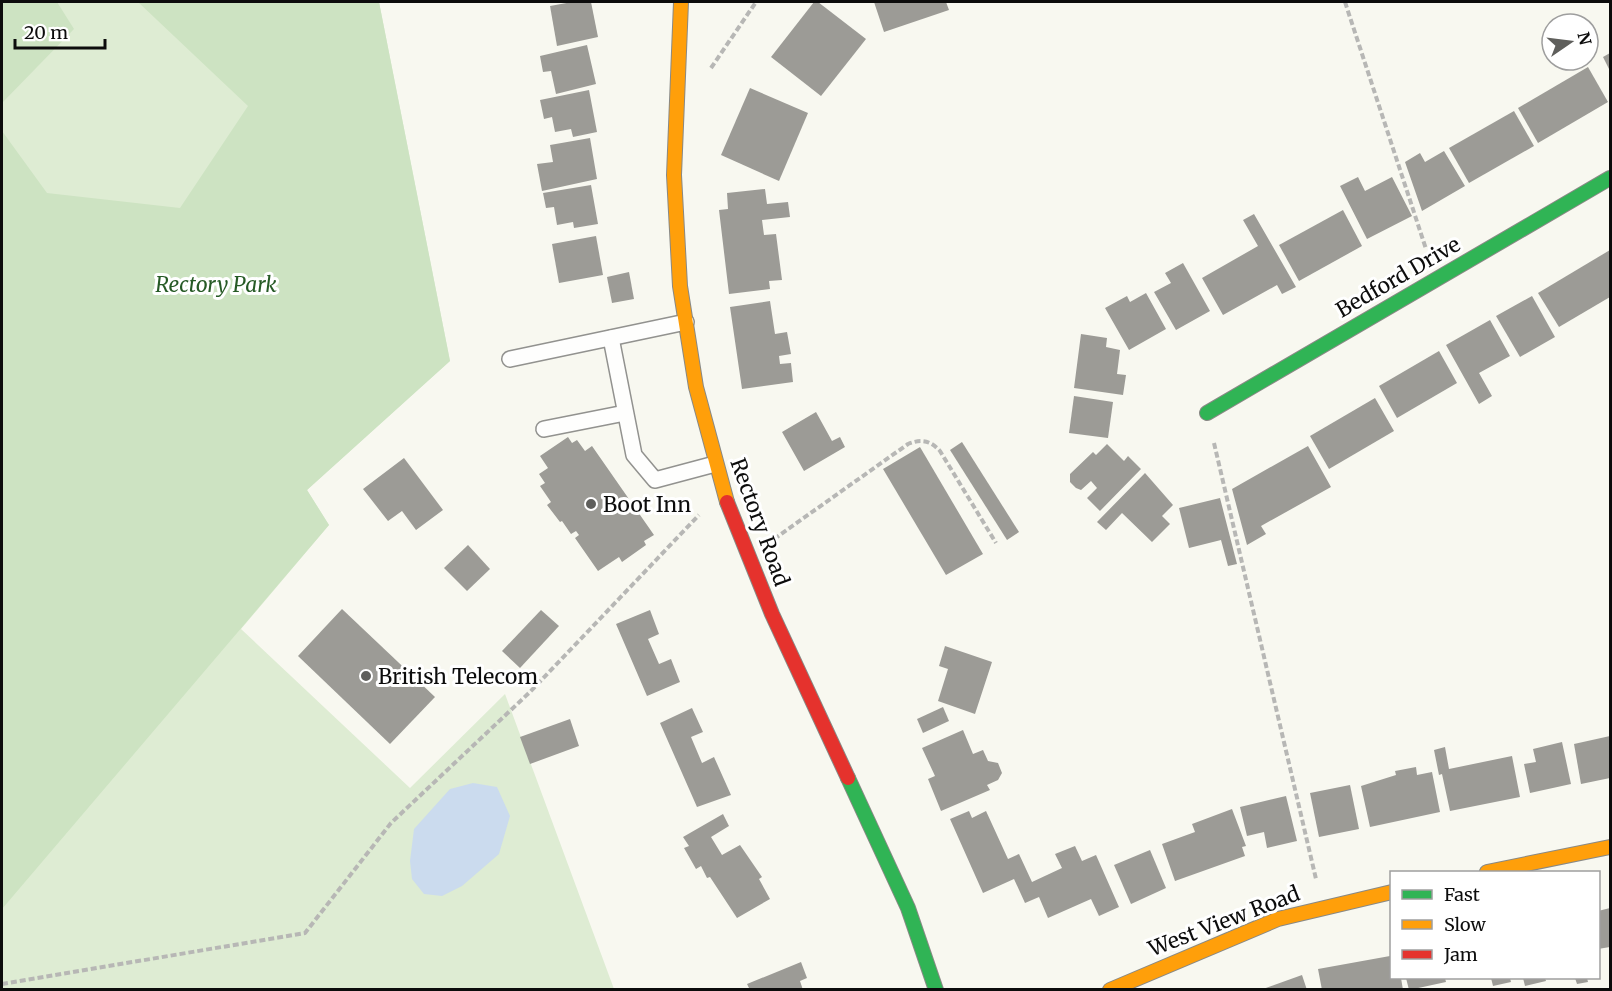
<svg xmlns="http://www.w3.org/2000/svg" width="1612" height="991" viewBox="0 0 1612 991" font-family="Merriweather,serif">
	<style>
		.green { fill: #deecd3 }
		.forest { fill: #cde3c2 }
		.water { fill: #cbdbee }
		.building { fill: #9c9b96 }
		.lines { fill: none; stroke-linecap: round; stroke-linejoin: round }
		.lane-casing { stroke: #92928f; stroke-width: 18 }
		.fast-casing { stroke: #898985; stroke-width: 16 }
		.slow-casing { stroke: #898985; stroke-width: 16 }
		.jam-casing { stroke: #898985; stroke-width: 16 }
		.path { stroke: #b7b7b5; stroke-width: 4; stroke-dasharray: 6 3; stroke-linecap: butt }
		.lane { stroke: #fefefd; stroke-width: 15 }
		.fast { stroke: #30b455; stroke-width: 14 }
		.slow { stroke: #ff9f0a; stroke-width: 14 }
		.jam { stroke: #e5322d; stroke-width: 14 }
		.poi-dot { fill: #5f5f5c; stroke: #fff; stroke-width: 2 }
		.labels { text-anchor: middle; dominant-baseline: central; stroke-width: 6; stroke-linejoin: round; paint-order: stroke }
		.street-label { font-size: 21px; fill: #0c0c0c; stroke: #fff }
		.park-label { font-size: 21px; font-style: italic; fill: #265a25; stroke: #fff }
		.poi-label { font-size: 21px; fill: #0c0c0c; stroke: #fff; text-anchor: start }
	</style>
	<rect width="100%" height="100%" fill="#f8f8f0"/>
	<polygon class="green" points="2,2 379,2 450,361 307,490 329,525 241,629 410,788 505,694 614,989 2,990"/>
	<g class="forest">
		<polygon points="2,2 57,2 74,29 2,103"/>
		<polygon points="138,2 379,2 450,361 307,490 329,525 2,909 2,131 47,193 180,208 248,106"/>
	</g>
	<polygon class="water" points="473,783 497,787 510,816 499,854 462,886 442,896 424,894 412,879 410,861 414,829 450,789"/>
	<g class="building">
		<polygon points="572,2 591,2 598,37 557,46 550,6"/>
		<polygon points="814,2 818,2 866,39 821,96 771,57"/>
		<polygon points="874,2 946,2 949,10 884,32"/>
		<polygon points="587,45 596,84 556,94 551,71 543,72 540,56"/>
		<polygon points="1610,53 1610,71 1603,57"/>
		<polygon points="1588,67 1608,102 1538,143 1518,108"/>
		<polygon points="750,88 808,113 779,181 721,155"/>
		<polygon points="589,90 597,132 573,137 571,129 555,132 552,117 544,119 540,100"/>
		<polygon points="1514,111 1534,146 1469,183 1449,148"/>
		<polygon points="590,138 597,179 542,191 537,164 553,162 550,145"/>
		<polygon points="1444,151 1465,186 1422,211 1405,162 1420,153 1425,162"/>
		<polygon points="1358,177 1365,191 1392,177 1412,216 1367,239 1340,186"/>
		<polygon points="591,185 598,224 574,228 573,222 557,225 554,207 546,208 543,193"/>
		<polygon points="765,189 767,204 788,202 790,217 762,220 764,235 776,234 782,280 769,281 770,289 729,294 719,210 728,209 727,193"/>
		<polygon points="1343,210 1362,246 1299,281 1279,245"/>
		<polygon points="1254,214 1296,287 1282,294 1277,285 1223,315 1202,278 1258,246 1243,220"/>
		<polygon points="596,236 603,275 559,283 552,244"/>
		<polygon points="1610,250 1610,297 1559,327 1538,293"/>
		<polygon points="1183,263 1210,311 1176,330 1154,292 1171,283 1165,273"/>
		<polygon points="629,272 634,299 612,303 607,277"/>
		<polygon points="1146,293 1166,329 1129,350 1105,308 1127,296 1130,302"/>
		<polygon points="1532,296 1555,337 1520,357 1496,316"/>
		<polygon points="770,301 775,334 787,332 791,354 779,356 780,364 791,363 793,382 742,389 730,307"/>
		<polygon points="1490,320 1510,356 1479,373 1492,396 1479,404 1446,345"/>
		<polygon points="1081,334 1107,338 1106,347 1120,350 1117,374 1126,375 1123,395 1074,388"/>
		<polygon points="1439,351 1457,383 1397,418 1379,386"/>
		<polygon points="1074,396 1113,402 1108,438 1069,433"/>
		<polygon points="1375,398 1394,431 1329,469 1310,436"/>
		<polygon points="816,412 832,441 840,437 845,447 804,471 782,432"/>
		<polygon points="568,437 572,443 577,440 585,451 592,446 654,535 644,541 646,545 622,562 619,557 598,571 575,538 579,535 576,531 571,534 562,521 560,522 547,505 551,502 540,486 545,483 539,474 548,468 540,456"/>
		<polygon points="962,442 1019,532 1007,540 950,450"/>
		<polygon points="1107,444 1124,461 1128,456 1141,469 1100,511 1087,498 1097,488 1091,481 1081,490 1076,488 1070,482 1070,474 1093,452 1096,455"/>
		<polygon points="1308,446 1331,487 1261,526 1266,534 1247,545 1232,489"/>
		<polygon points="920,447 983,554 946,575 883,469"/>
		<polygon points="404,458 443,510 416,530 402,511 388,521 363,489"/>
		<polygon points="1145,473 1173,505 1162,516 1170,524 1152,542 1122,513 1106,530 1097,522"/>
		<polygon points="1220,498 1237,564 1228,566 1221,540 1189,548 1179,508"/>
		<polygon points="468,545 490,569 467,591 444,568"/>
		<polygon points="342,609 435,697 390,744 298,656"/>
		<polygon points="541,610 559,626 520,668 502,651"/>
		<polygon points="650,610 659,634 648,639 659,664 671,659 680,682 647,696 616,624"/>
		<polygon points="945,646 992,662 975,714 938,701 948,669 939,666"/>
		<polygon points="943,707 949,721 923,733 917,719"/>
		<polygon points="692,708 703,732 691,737 702,763 714,757 731,795 697,807 660,723"/>
		<polygon points="570,719 579,746 530,764 520,737"/>
		<polygon points="963,730 973,754 983,750 988,761 998,763 1002,773 998,780 987,785 990,790 941,811 928,779 935,776 922,748"/>
		<polygon points="1610,736 1610,778 1581,784 1574,744"/>
		<polygon points="1562,742 1571,784 1530,793 1524,764 1536,762 1533,749"/>
		<polygon points="1445,747 1449,769 1512,756 1520,797 1450,811 1442,774 1439,775 1434,750"/>
		<polygon points="1416,767 1417,775 1432,772 1440,812 1370,827 1361,786 1396,775 1395,771"/>
		<polygon points="1350,785 1359,829 1319,837 1310,793"/>
		<polygon points="1286,796 1297,841 1267,848 1264,832 1247,836 1240,807"/>
		<polygon points="1232,809 1246,846 1242,847 1245,856 1175,881 1162,844 1195,832 1192,824"/>
		<polygon points="969,811 972,818 986,811 1008,859 1019,854 1032,882 1062,868 1055,854 1075,846 1082,861 1096,855 1119,907 1099,916 1091,899 1048,918 1039,897 1025,903 1014,879 983,893 950,819"/>
		<polygon points="723,814 729,826 711,837 722,855 740,845 762,877 759,879 770,899 737,918 710,877 707,878 701,866 696,869 684,848 689,846 683,837"/>
		<polygon points="1150,850 1166,888 1131,904 1114,865"/>
		<polygon points="1610,908 1610,947 1598,949 1598,911"/>
		<polygon points="1390,956 1392,978 1401,978 1403,990 1322,990 1318,969"/>
		<polygon points="801,962 807,978 800,981 803,990 750,990 747,984"/>
		<polygon points="1302,975 1307,990 1263,990 1263,989"/>
		<polygon points="1406,978 1445,978 1446,982 1409,990"/>
		<polygon points="1491,978 1510,978 1511,982 1493,986"/>
		<polygon points="1523,978 1545,978 1546,981 1525,986"/>
		<polygon points="1575,978 1587,978 1588,982 1577,984"/>
	</g>
	<g class="lines">
		<defs>
			<g id="lane">
				<polyline points="611,338 634,455 655,480 715,464"/>
				<polyline points="510,359 686,322"/>
				<polyline points="544,429 625,413"/>
			</g>
			<g id="fast">
				<polyline points="1207,413 1610,178"/>
				<polyline points="848,778 908,908 936,990"/>
			</g>
			<g id="slow">
				<polyline points="681,2 674,175 680,286 696,387 727,502"/>
				<polyline points="1487,872 1610,847"/>
				<polyline points="1110,990 1278,919 1392,892"/>
			</g>
			<polyline id="jam" points="727,502 772,614 848,778"/>
		</defs>
		<use href="#lane" class="lane-casing"/>
		<use href="#fast" class="fast-casing"/>
		<use href="#slow" class="slow-casing"/>
		<use href="#jam" class="jam-casing"/>
		<g class="path">
			<polyline points="1345,2 1426,249"/>
			<polyline points="711,68 756,2"/>
			<polyline points="1214,443 1316,879"/>
			<path d="M774,539L908,444C921,439 930,440 940,451L996,543"/>
			<polyline points="2,984 305,933 391,823 530,692 699,515"/>
		</g>
		<use href="#lane" class="lane"/>
		<use href="#fast" class="fast"/>
		<use href="#slow" class="slow"/>
		<use href="#jam" class="jam"/>
	</g>
	<g class="poi-dot">
		<circle cx="591" cy="504" r="6"/>
		<circle cx="366" cy="676" r="6"/>
	</g>
	<g class="labels">
		<g class="street-label">
			<text transform="translate(1398 277) rotate(-30)">Bedford Drive</text>
			<text transform="translate(760 522) rotate(70)">Rectory Road</text>
			<text transform="translate(1224 921) rotate(-21)">West View Road</text>
		</g>
		<g class="park-label">
			<text x="216" y="284">Rectory Park</text>
		</g>
		<g class="poi-label">
			<text x="603" y="504">Boot Inn</text>
			<text x="378" y="676">British Telecom</text>
		</g>
	</g>
	<rect width="1612" height="991" fill="none" stroke="#0c0c0c" stroke-width="6"/>
	<rect x="1390" y="871" width="210" height="108" fill="#ffffff" stroke="#9e9e9e" stroke-width="1.5"/>
	<rect x="1402" y="890" width="30" height="9" fill="#30b455" stroke="#9e9e9e" stroke-width="1.5"/>
	<text x="1444" y="901" font-size="18" fill="#0c0c0c">Fast</text>
	<rect x="1402" y="920" width="30" height="9" fill="#ff9f0a" stroke="#9e9e9e" stroke-width="1.5"/>
	<text x="1444" y="931" font-size="18" fill="#0c0c0c">Slow</text>
	<rect x="1402" y="950" width="30" height="9" fill="#e5322d" stroke="#9e9e9e" stroke-width="1.5"/>
	<text x="1444" y="961" font-size="18" fill="#0c0c0c">Jam</text>
	<g transform="translate(1570 42) rotate(76)"><circle r="28" fill="#ffffff" stroke="#9e9e9e" stroke-width="1.5"/>
	<path d="M0-4.5L10 22L0 15L-10 22Z" fill="#5f5f5c"/>
	<text y="-9" font-size="16" font-weight="bold" text-anchor="middle" fill="#0c0c0c">N</text>
	</g>
	<path d="M15 39v9h90v-9" fill="none" stroke="#0c0c0c" stroke-width="3"/>
	<text x="24" y="39" font-size="18" fill="#0c0c0c" stroke="#ffffff" stroke-width="4.5" paint-order="stroke">20 m</text>
</svg>
